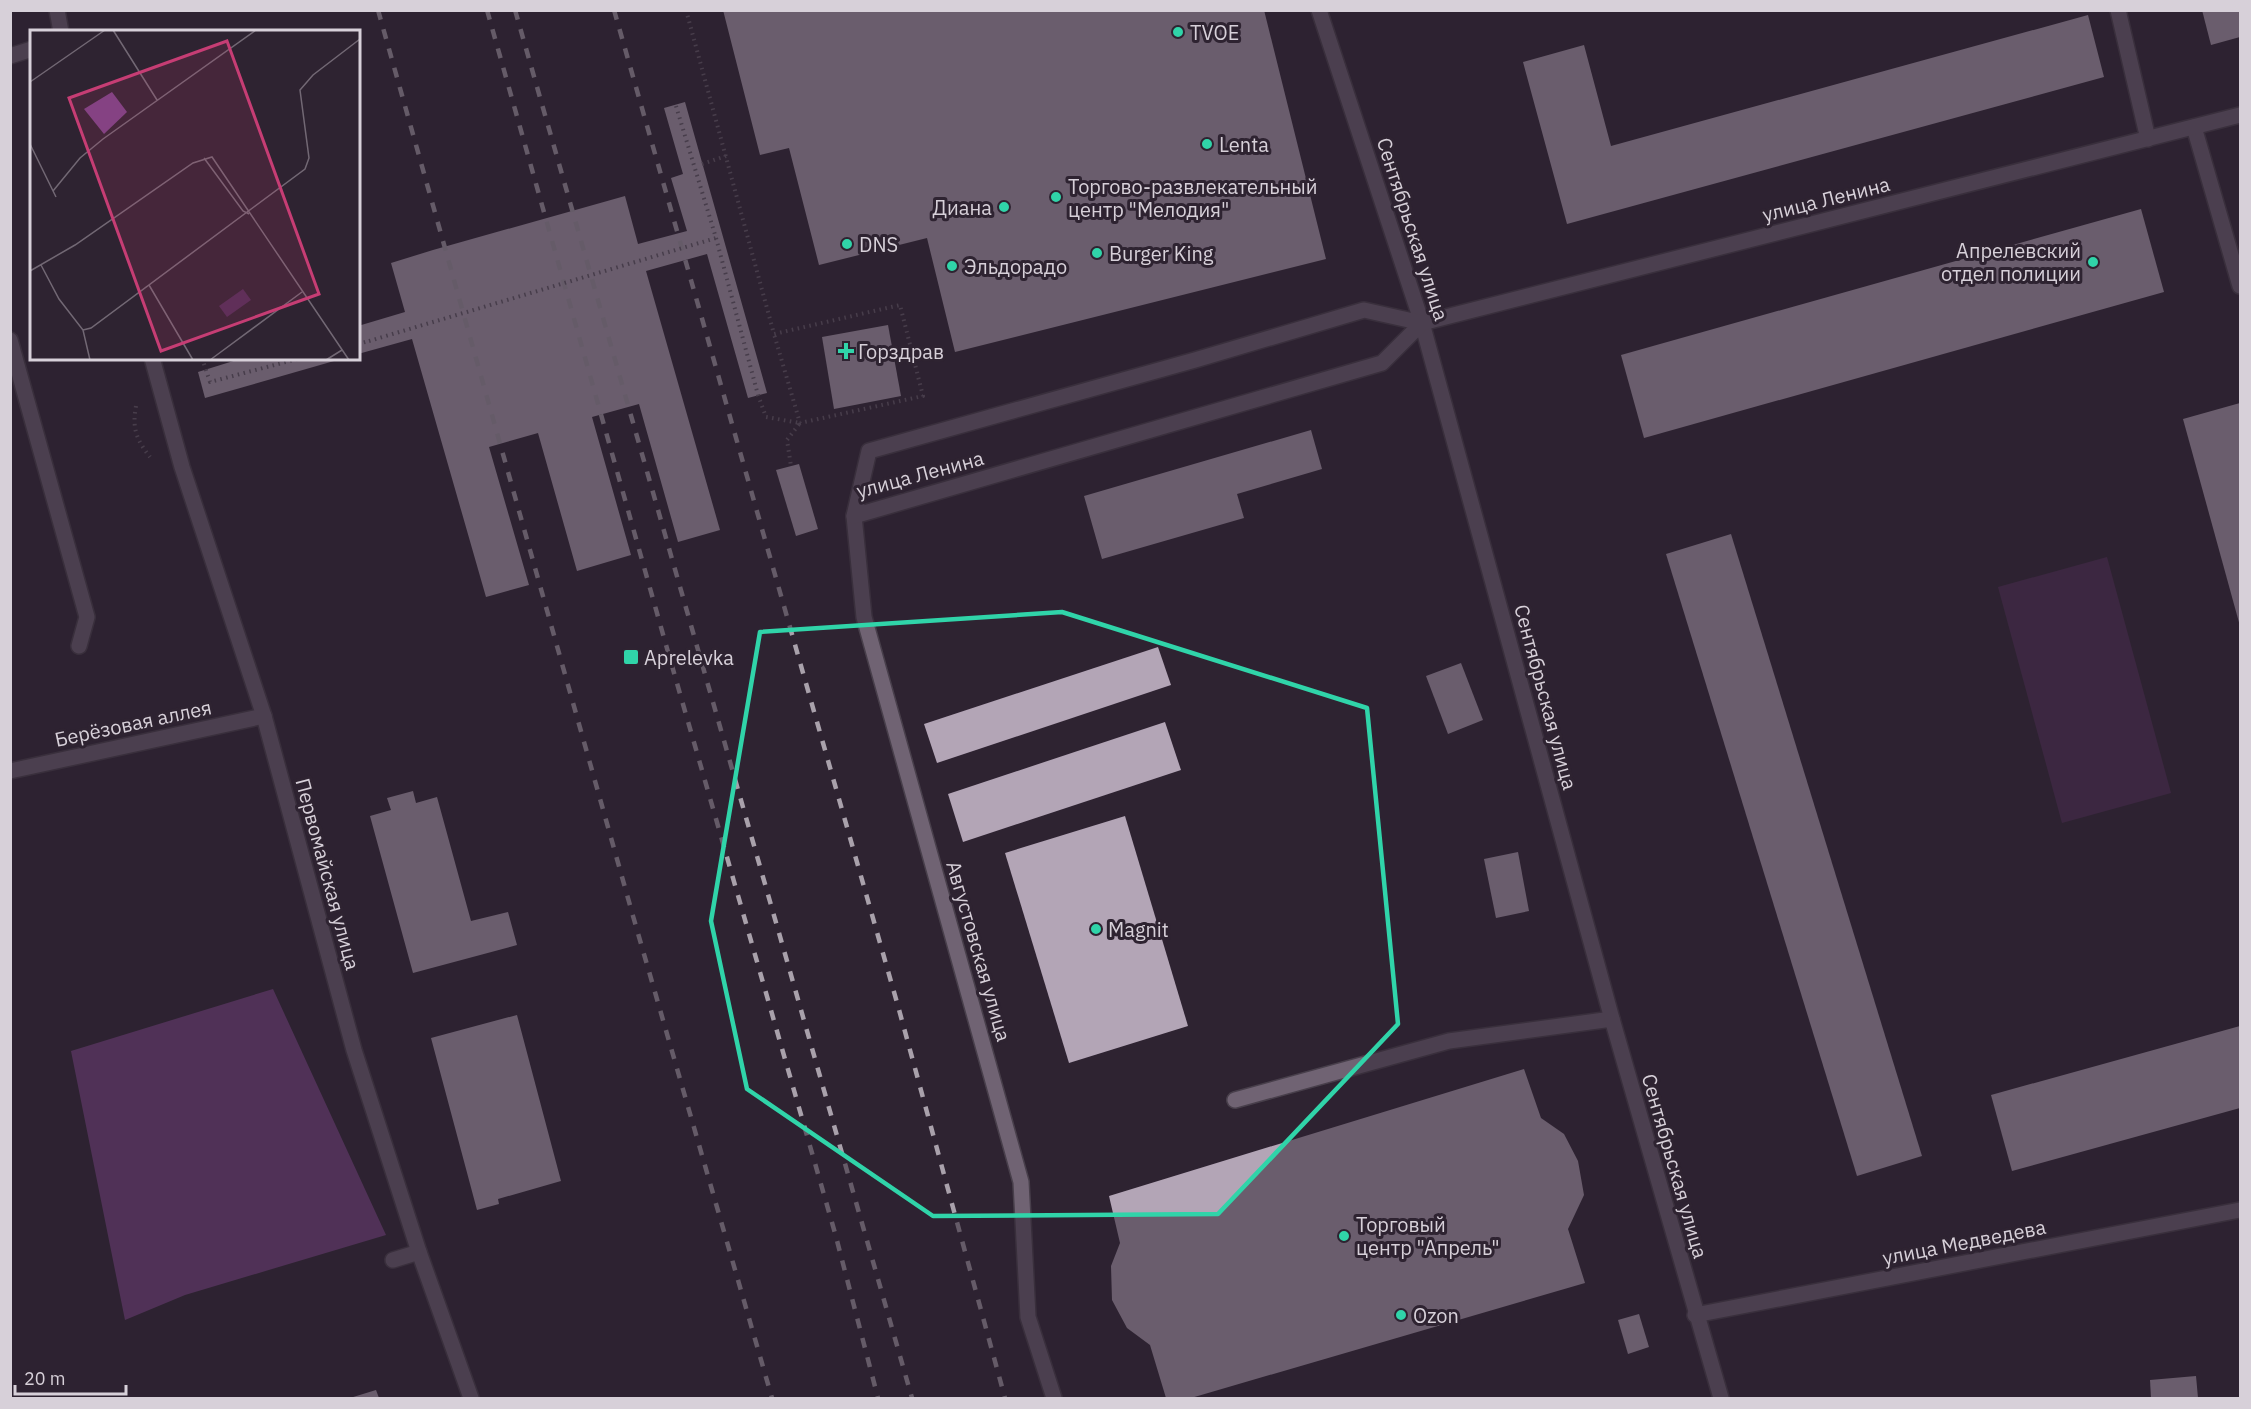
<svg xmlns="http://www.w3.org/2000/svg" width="2251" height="1409" viewBox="0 0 2251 1409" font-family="'IBM Plex Sans',sans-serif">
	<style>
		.green { fill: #4e2d55 }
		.forest { fill: #7a4486 }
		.building { fill: #b3a5b6 }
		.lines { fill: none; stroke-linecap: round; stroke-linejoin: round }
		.service-casing { stroke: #483f4b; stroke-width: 18 }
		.minor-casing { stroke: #483f4b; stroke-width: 18 }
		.tertiary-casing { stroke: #483f4b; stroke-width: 18 }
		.path { stroke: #675d6a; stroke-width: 4; stroke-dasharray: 1.5 4.5; stroke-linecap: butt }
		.service { stroke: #706373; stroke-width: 15 }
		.minor { stroke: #706373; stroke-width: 15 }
		.tertiary { stroke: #706373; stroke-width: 15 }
		.rail { stroke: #a9a1ab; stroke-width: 4.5; stroke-dasharray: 10 10; stroke-linecap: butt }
		.path-bridge { stroke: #675d6a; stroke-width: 4; stroke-dasharray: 1.5 4.5; stroke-linecap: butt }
		.marked { fill: none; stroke: #30d4a9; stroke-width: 4.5; stroke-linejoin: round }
		.poi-dot { fill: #30d4a9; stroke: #2e2331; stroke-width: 2 }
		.labels { text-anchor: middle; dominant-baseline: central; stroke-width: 6; stroke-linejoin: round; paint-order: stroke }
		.poi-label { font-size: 20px; fill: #d7d0d9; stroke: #2e2331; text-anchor: start }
		.street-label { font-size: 20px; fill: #d7d0d9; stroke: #2e2331 }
		.inset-road { fill: none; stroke: #726874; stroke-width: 1.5 }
		.view { fill: #c63d74; fill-opacity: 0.15; stroke: #c63d74; stroke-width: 3 }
		.inset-edge { fill: none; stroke: #d7d0d9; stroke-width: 3 }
	</style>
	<rect width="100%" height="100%" fill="#2e2331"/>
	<polygon class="green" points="2107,557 2171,793 2062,823 1998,587"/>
	<polygon class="forest" points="273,989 386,1235 185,1295 125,1320 71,1051"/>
	<g class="building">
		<polygon points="723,10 1264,10 1326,259 955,352 927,238 819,265 789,148 760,155"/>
		<polygon points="2202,10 2240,10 2240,37 2211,45"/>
		<polygon points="2088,15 2104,77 1567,224 1523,62 1584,45 1611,146"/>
		<polygon points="685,102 767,393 748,398 707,254 646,271 720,530 678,542 639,404 592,417 631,555 577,571 538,433 489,447 529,585 486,597 412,339 358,354 358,326 405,312 391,263 433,250 625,196 638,244 687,231 671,178 683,174 664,108"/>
		<polygon points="2141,209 2164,292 1644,438 1621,355"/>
		<polygon points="888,325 901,396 834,409 822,337"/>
		<polygon points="243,358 341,358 341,359 205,398 198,372"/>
		<polygon points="2240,403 2240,626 2183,419"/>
		<polygon points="1311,430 1322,469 1237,494 1244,518 1102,559 1084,496"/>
		<polygon points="799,464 818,529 796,536 776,470"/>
		<polygon points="1731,534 1922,1156 1857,1176 1666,554"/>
		<polygon points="1158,647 1171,685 937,763 924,724"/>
		<polygon points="1461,663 1483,720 1448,734 1426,676"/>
		<polygon points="1165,722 1181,770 963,842 948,794"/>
		<polygon points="413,791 416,803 437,797 471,921 508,912 517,945 413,973 370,816 391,810 387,798"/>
		<polygon points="1125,816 1188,1026 1069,1063 1005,853"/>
		<polygon points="1518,852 1529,911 1496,918 1484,859"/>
		<polygon points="517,1015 561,1181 498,1199 499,1204 477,1210 431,1038"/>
		<polygon points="2240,1026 2240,1108 2012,1171 1991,1095"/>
		<polygon points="1524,1069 1541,1118 1564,1134 1578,1161 1584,1195 1568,1229 1585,1283 1191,1398 1166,1398 1150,1345 1127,1328 1112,1300 1111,1266 1120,1243 1109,1196"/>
		<polygon points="1639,1314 1649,1347 1628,1354 1618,1320"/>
		<polygon points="2196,1376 2198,1398 2151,1398 2150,1380"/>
		<polygon points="376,1390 379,1398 350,1398"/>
	</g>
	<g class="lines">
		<defs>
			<g id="service">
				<polyline points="2118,10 2148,139"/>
				<polyline points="10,56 32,49"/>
				<polyline points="10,340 87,617 79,646"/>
				<polyline points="1235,1100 1449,1041 1612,1019"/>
				<polyline points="393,1260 419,1252"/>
			</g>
			<g id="minor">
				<polyline points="57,10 61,32"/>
				<polyline points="1319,10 1422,323 1612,1019 1721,1398"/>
				<polyline points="2194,127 2240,286"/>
				<polyline points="152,358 182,467 264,716 354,1050 419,1252 471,1398"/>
				<polyline points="854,516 864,617 1021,1182 1028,1317 1054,1398"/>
				<polyline points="10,771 264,716"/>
				<polyline points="1695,1315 2240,1210"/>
			</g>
			<polyline id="tertiary" points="1422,323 1382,363 854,516 869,451 1195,360 1364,310 1422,323 2240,115"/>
		</defs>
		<use href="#service" class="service-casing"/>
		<use href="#minor" class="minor-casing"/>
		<use href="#tertiary" class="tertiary-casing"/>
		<g class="path">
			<polyline points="686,10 774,334 900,305 923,396 800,423 774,334"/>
			<polyline points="676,106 716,238 758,395 766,417 800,423 787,440 791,466"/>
			<polyline points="702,164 726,156"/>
			<polyline points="358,344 369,341"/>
			<polyline points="202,358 210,382 301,358"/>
			<path d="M136,406C132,428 136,439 150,457"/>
		</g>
		<use href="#service" class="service"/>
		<use href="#minor" class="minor"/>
		<use href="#tertiary" class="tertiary"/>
		<g class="rail">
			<polyline points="378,10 633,916 772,1398"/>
			<polyline points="487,10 666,645 835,1233 878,1398"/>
			<polyline points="515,10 912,1398"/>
			<polyline points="614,10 898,1006 1005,1398"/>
		</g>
		<polyline class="path-bridge" points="369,341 716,238"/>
	</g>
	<path d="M0 0H2251V1409H0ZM1062,612L1367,708L1398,1024L1218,1214L933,1216L747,1089L711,921L760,632Z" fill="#2e2331" fill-opacity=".55" fill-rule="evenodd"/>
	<path class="marked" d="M1062,612L1367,708L1398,1024L1218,1214L933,1216L747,1089L711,921L760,632Z"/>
	<g class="poi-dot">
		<circle cx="1178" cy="32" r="6"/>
		<circle cx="1207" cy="144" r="6"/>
		<circle cx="1056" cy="197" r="6"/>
		<circle cx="1004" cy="207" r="6"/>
		<circle cx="847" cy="244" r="6"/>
		<circle cx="1097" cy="253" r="6"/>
		<circle cx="2093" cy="262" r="6"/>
		<circle cx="952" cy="266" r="6"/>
		<path d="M843 342h6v6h6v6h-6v6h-6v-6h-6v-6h6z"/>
		<rect x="623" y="649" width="16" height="16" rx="3"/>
		<circle cx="1096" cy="929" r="6"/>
		<circle cx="1344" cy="1236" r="6"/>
		<circle cx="1401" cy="1315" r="6"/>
	</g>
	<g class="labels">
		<g class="poi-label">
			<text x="1190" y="32">TVOE</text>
			<text x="1219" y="144">Lenta</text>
			<text x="1068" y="186">Торгово-развлекательный<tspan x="1068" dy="23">центр "Мелодия"</tspan></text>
			<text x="992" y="207" text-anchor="end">Диана</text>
			<text x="859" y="244">DNS</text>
			<text x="2081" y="250" text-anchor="end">Апрелевский<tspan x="2081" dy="23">отдел полиции</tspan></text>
			<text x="1109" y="253">Burger King</text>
			<text x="964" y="266">Эльдорадо</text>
			<text x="858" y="351">Горздрав</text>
			<text x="644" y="657">Aprelevka</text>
			<text x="1108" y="929">Magnit</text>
			<text x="1356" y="1224">Торговый<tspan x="1356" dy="23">центр "Апрель"</tspan></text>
			<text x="1413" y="1315">Ozon</text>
		</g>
		<g class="street-label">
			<text transform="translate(1826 199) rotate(-14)">улица Ленина</text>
			<text transform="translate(1413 229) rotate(72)">Сентябрьская улица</text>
			<text transform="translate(920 474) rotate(-15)">улица Ленина</text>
			<text transform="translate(1546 697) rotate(75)">Сентябрьская улица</text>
			<text transform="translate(133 723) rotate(-12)">Берёзовая аллея</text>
			<text transform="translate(328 874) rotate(75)">Первомайская улица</text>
			<text transform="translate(979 951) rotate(74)">Августовская улица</text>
			<text transform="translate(1675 1166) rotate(74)">Сентябрьская улица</text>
			<text transform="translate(1964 1242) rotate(-11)">улица Медведева</text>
		</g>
	</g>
	<g transform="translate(30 30)">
		<rect width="330" height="330" fill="#2e2331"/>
		<path d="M213,259L221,270L197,287L189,276Z" fill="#4e2d55"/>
		<path d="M82,62L97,82L74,104L54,79Z" fill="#7a4486"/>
		<path class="inset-road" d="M83,0L127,70M0,52L75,0M0,114L26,167M174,128L213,181L219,184M23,161L50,128L73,109L226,0M11,235L29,269L53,300L60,330M0,241L45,215L163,133L182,127L319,330M119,255L163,330M53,300L61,298L275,139L279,128L270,60L283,45L330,9M180,330L272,262M296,330L312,320"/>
		<path class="view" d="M197,11L289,264L131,321L39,68Z"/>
		<rect width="330" height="330" class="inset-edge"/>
	</g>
	<rect width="2251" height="1409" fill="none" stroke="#d7d0d9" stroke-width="24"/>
	<path d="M15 1385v9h111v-9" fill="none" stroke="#d7d0d9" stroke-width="3"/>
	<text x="24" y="1385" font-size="18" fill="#d7d0d9" stroke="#2e2331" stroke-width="4.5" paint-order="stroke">20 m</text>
</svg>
